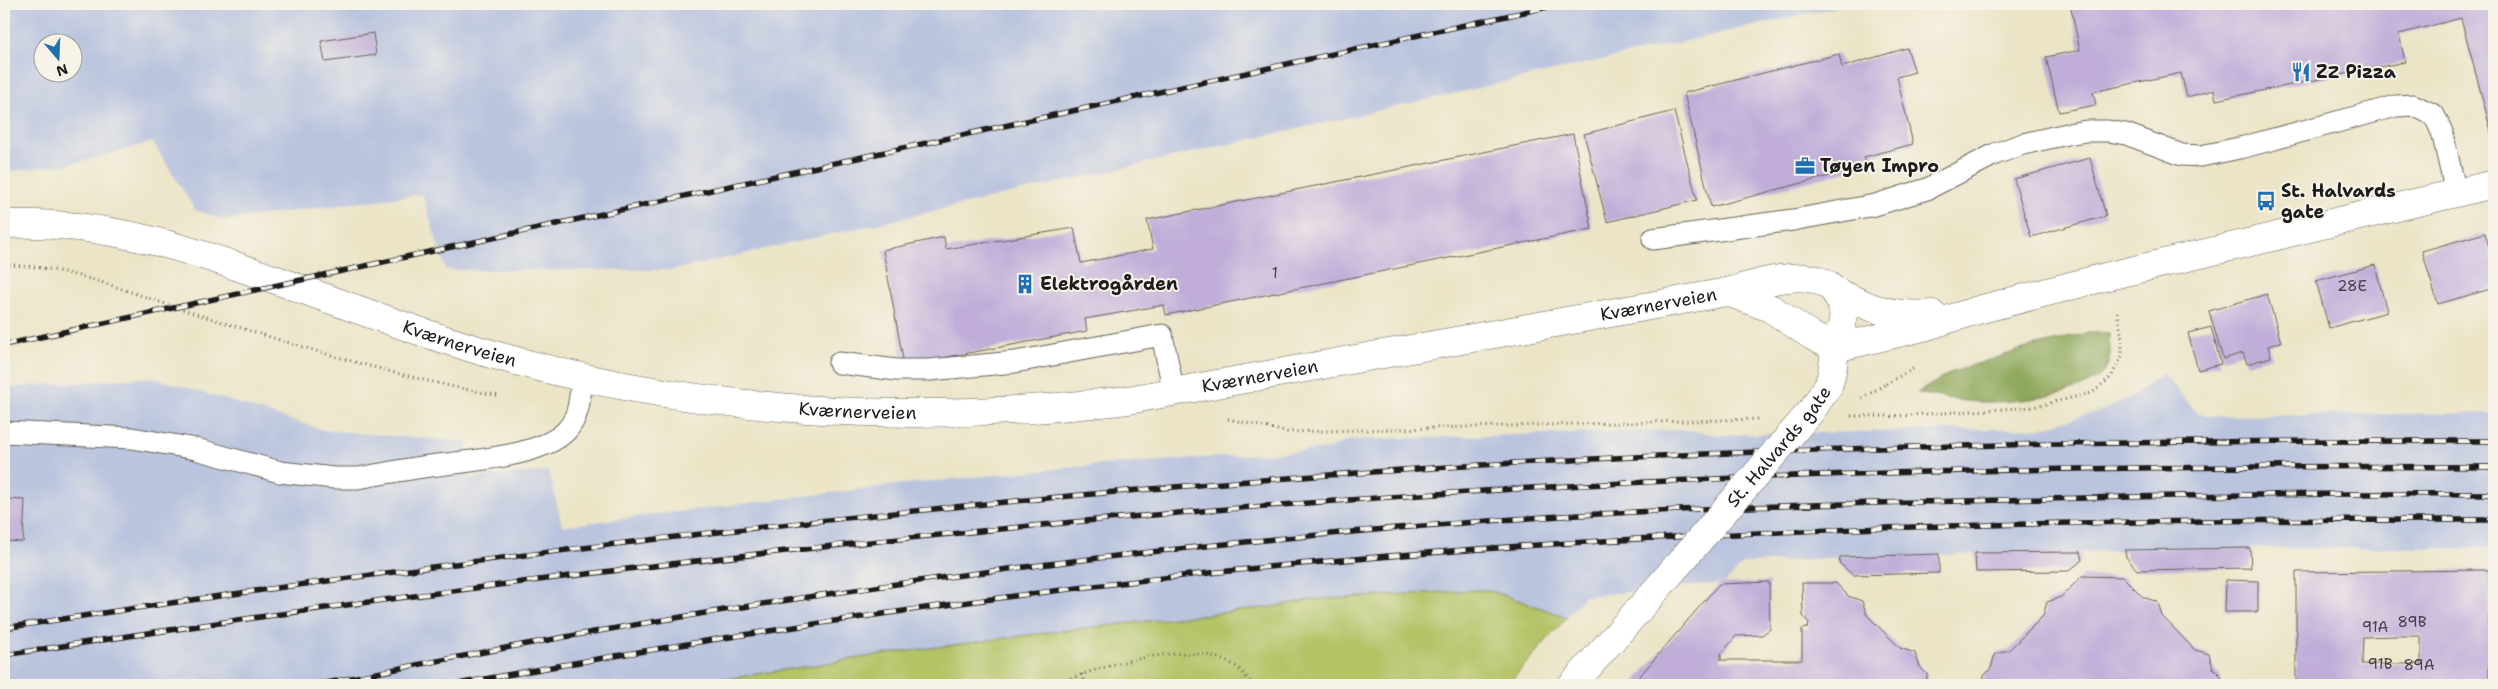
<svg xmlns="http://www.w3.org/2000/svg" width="2498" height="689" viewBox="0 0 2498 689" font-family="'Shantell Sans',sans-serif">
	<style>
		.industrial { fill: #bac4de; fill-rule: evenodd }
		.green { fill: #b4c366; stroke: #687041 }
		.forest { fill: #8fa95b; stroke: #56623c }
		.building { fill: #c0aed9; fill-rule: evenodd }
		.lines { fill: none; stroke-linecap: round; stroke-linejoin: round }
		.service-casing { stroke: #646258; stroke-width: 23 }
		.tertiary-casing { stroke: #646258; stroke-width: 29 }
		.primary-casing { stroke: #646258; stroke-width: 29 }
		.path { stroke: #646258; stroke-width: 3; stroke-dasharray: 1 4; stroke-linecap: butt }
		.service { stroke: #fff; stroke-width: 21 }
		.tertiary { stroke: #fff; stroke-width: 28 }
		.primary { stroke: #fff; stroke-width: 28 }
		.rail-casing { stroke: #1c1c1c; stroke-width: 5.5 }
		.rail { stroke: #f7f3e8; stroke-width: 4; stroke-dasharray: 11; stroke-linecap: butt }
		.primary-bridge-casing { stroke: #646258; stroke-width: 29; stroke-linecap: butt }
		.path-bridge { stroke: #646258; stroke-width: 3; stroke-dasharray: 1 4; stroke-linecap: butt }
		.primary-bridge { stroke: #fff; stroke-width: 28 }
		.labels { text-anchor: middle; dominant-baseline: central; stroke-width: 4; stroke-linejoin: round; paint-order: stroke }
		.number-label { font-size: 15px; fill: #45404b }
		.poi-label { font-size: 18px; font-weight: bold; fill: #1c1c1c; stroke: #f7f3e8; text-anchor: start }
		.street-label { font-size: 18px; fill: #1c1c1c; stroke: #f7f3e8 }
	</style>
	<rect width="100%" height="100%" fill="#f7f3e8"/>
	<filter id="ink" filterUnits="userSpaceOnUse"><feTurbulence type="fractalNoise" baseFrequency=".02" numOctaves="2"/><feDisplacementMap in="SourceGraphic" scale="10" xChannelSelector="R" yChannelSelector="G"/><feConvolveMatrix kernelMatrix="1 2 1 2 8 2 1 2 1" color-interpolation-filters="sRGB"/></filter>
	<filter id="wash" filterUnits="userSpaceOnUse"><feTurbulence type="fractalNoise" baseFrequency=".0096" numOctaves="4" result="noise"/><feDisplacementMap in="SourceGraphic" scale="20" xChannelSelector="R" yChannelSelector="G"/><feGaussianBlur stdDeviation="1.12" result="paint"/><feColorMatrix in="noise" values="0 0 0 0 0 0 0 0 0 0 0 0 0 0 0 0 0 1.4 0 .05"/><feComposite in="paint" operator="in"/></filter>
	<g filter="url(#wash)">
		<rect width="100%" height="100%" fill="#ebe4c6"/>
		<g class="industrial">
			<path d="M4,4H1849L673,270H446L422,194L225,220L195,210L153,142L76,163L4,172ZM42,42H72V72H42Z"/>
			<polygon points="2163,373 2196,412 2210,416 2494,413 2494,548 2250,548 1840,557 1743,564 1725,583 1584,596 1567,617 1488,590 1478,590 1309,600 1272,607 1051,632 879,655 688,685 4,685 4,388 152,377 323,430 467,442 470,478 549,471 562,526 895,485 1074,467 1329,449 1349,440 1688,430 1717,435 2041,428 2106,409 2135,395"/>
		</g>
		<polygon class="green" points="1478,590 1488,590 1567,617 1507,685 688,685 879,655 1051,632 1272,607 1309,600"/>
		<path class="forest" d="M2092,332L2109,333C2109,341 2111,352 2110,360C2102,397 2008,403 1978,402C1958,401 1937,396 1917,393L1952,372L2033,346Z"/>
		<g id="blocks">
			<g class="building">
				<polygon points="2070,4 2494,4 2494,142 2461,18 2399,34 2405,62 2216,100 2214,90 2187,97 2181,73 2093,92 2096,105 2059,112 2046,57 2080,50"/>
				<polygon points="373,33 376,55 325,62 321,41"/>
				<polygon points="1907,48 1915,72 1897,77 1913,144 1864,157 1867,166 1711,207 1684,93 1839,54 1842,67"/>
				<polygon points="1674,111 1697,200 1607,222 1584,134"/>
				<polygon points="1573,134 1592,229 1166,315 1164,305 1085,319 1087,331 904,365 883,250 944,237 946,249 1074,228 1081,263 1153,249 1147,220"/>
				<polygon points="2090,158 2106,216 2031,237 2014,179"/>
				<polygon points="2485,233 2494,265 2494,288 2438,304 2422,251"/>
				<polygon points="2375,265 2387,312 2329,328 2316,281"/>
				<polygon points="2267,294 2281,342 2268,346 2271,357 2247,364 2243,353 2223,359 2209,311"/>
				<polygon points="2211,327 2221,364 2198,370 2188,333"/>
				<polygon points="4,499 25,500 23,542 4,541"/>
				<polygon points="2250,548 2251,568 2137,570 2126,557 2125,550"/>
				<polygon points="2080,552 2082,560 2069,571 1976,572 1975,553"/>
				<polygon points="1939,554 1939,573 1853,575 1839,563 1840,557"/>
				<path d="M2489,570V685H2296V572ZM2395,636H2421V664H2362L2363,637Z"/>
				<polygon points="2082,576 2123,577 2143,597 2158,602 2162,616 2195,650 2209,654 2213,668 2221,676 2221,685 1984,685 1984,676 1991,668 1995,654 2009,650 2043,616 2047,602 2061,597"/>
				<polygon points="2226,580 2258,581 2258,612 2225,612"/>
				<polygon points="1769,582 1770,629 1762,635 1736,636 1721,654 1721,660 1802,660 1802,629 1808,628 1809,623 1803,616 1802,583 1836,583 1848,596 1862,601 1867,615 1900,648 1915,653 1920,667 1927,674 1927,685 1632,685 1719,584"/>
			</g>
		</g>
	</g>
	<g filter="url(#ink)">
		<use href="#blocks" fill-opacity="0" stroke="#646258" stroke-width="1"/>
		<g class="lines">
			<defs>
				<g id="service">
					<polyline points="1653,239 1793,220 1875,205 1927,189 1995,154 2023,144 2067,134 2086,131 2108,131 2126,134 2182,155 2201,156 2244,147 2396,106 2413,105 2434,115 2442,132 2456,193"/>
					<polyline points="839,363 897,370 930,370 1015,362 1162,335 1174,393"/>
					<path d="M4,432L132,438L196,449L280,472L334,478H358C382,474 406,469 430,466C466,461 541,457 566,431C580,417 580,395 582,377"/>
				</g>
				<g id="tertiary">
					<path d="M1835,291C1871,309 1891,317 1932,314"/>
					<polyline points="1836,348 1924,327 1978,310 2109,276 2494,184"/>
				</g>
				<g id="primary">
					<path id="s1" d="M4,224C103,220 187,248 279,281C346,305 413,331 481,351C691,414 912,426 1128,400L1727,292C1762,283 1832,256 1843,311C1845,320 1839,335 1836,344C1833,359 1834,372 1828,386"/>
					<polyline points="1727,292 1770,308 1812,336 1836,348"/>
					<polyline points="1572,685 1656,590"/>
				</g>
			</defs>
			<use href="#service" class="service-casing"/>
			<use href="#tertiary" class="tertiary-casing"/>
			<use href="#primary" class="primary-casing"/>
			<g class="path">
				<path d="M4,265C68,265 130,293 190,312C292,344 395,377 500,396"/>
				<polyline points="1886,384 1914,368"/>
				<polyline points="1851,416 1896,416 2033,407 2092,393 2111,377 2122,356 2122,339 2117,310"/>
				<polyline points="1228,419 1287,432 1758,419"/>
				<polyline points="1082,674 1086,685"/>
				<path d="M1052,685C1098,668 1193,634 1238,668C1244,673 1248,680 1254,685"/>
			</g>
			<use href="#service" class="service"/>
			<use href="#tertiary" class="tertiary"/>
			<use href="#primary" class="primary"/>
			<defs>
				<g id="rail">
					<polyline points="4,345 1561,4"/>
					<path d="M4,628C504,551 1009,492 1515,463C1841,445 2168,440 2494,441"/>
					<path d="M4,655C504,577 1009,519 1515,489C1841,470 2168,465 2494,467"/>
					<path d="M317,685C712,603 1112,547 1515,519C1665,509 1816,504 1966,501C2142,496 2318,493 2494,494"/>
					<path d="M452,685C722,635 994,594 1268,567C1675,527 2086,519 2494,520"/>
				</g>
			</defs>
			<use href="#rail" class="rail-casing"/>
			<use href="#rail" class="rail"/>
			<defs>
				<g id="primary-bridge">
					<path id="s2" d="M1656,590L1812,410L1828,386"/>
				</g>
			</defs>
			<use href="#primary-bridge" class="primary-bridge-casing"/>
			<polyline class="path-bridge" points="1862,398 1886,384"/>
			<use href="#primary-bridge" class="primary-bridge"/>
		</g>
	</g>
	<defs>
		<symbol id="restaurant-bare" viewBox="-9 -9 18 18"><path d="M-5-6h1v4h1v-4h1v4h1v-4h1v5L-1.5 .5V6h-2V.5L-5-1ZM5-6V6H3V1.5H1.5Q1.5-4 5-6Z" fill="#1f6fb2" stroke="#f7f3e8" stroke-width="2.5" paint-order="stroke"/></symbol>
		<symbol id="office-bare" viewBox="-9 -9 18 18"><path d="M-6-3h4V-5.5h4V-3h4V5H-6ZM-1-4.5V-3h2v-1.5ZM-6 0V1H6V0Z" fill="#1f6fb2" stroke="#f7f3e8" stroke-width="2.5" paint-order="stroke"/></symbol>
		<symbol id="bus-bare" viewBox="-9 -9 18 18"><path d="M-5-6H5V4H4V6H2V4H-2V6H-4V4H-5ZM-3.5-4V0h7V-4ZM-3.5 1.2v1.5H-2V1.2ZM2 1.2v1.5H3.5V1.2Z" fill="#1f6fb2" stroke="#f7f3e8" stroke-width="2.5" paint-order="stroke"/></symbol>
		<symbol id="building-bare" viewBox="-9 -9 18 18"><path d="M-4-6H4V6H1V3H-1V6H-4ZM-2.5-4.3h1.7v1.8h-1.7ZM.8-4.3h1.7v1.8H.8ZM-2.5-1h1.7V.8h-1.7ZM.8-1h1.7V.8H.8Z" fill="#1f6fb2" stroke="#f7f3e8" stroke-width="2.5" paint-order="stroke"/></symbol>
	</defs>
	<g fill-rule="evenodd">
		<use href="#restaurant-bare" x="2287" y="58" width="28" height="28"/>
		<use href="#office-bare" x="1791" y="152" width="28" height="28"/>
		<use href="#bus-bare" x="2252" y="187" width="28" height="28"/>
		<use href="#building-bare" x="1011" y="270" width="28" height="28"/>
	</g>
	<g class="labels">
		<g class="number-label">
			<text x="1275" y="273">1</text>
			<text x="2352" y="286">28E</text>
			<text x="2412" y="622">89B</text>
			<text x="2375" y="627">91A</text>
			<text x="2380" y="664">91B</text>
			<text x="2419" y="665">89A</text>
		</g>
		<g class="poi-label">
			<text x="2316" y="72">ZZ Pizza</text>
			<text x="1820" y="166">Tøyen Impro</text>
			<text x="2281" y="191">St. Halvards<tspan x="2281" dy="21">gate</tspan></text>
			<text x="1040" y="284">Elektrogården</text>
		</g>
		<g class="street-label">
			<text stroke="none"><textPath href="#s1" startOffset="1689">Kværnerveien</textPath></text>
			<text stroke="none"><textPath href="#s1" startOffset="474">Kværnerveien</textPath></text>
			<text stroke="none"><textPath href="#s1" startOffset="1284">Kværnerveien</textPath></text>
			<text stroke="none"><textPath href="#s1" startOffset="879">Kværnerveien</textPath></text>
			<text stroke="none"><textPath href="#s2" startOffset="189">St. Halvards gate</textPath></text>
		</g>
	</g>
	<rect width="2498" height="689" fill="none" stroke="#f7f3e8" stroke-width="20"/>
	<g transform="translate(58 58) rotate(161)"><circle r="24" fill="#f7f3e8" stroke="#9f9d96"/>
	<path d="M0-4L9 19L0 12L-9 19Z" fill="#1f6fb2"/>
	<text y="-8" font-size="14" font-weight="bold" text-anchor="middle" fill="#1c1c1c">N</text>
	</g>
</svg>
